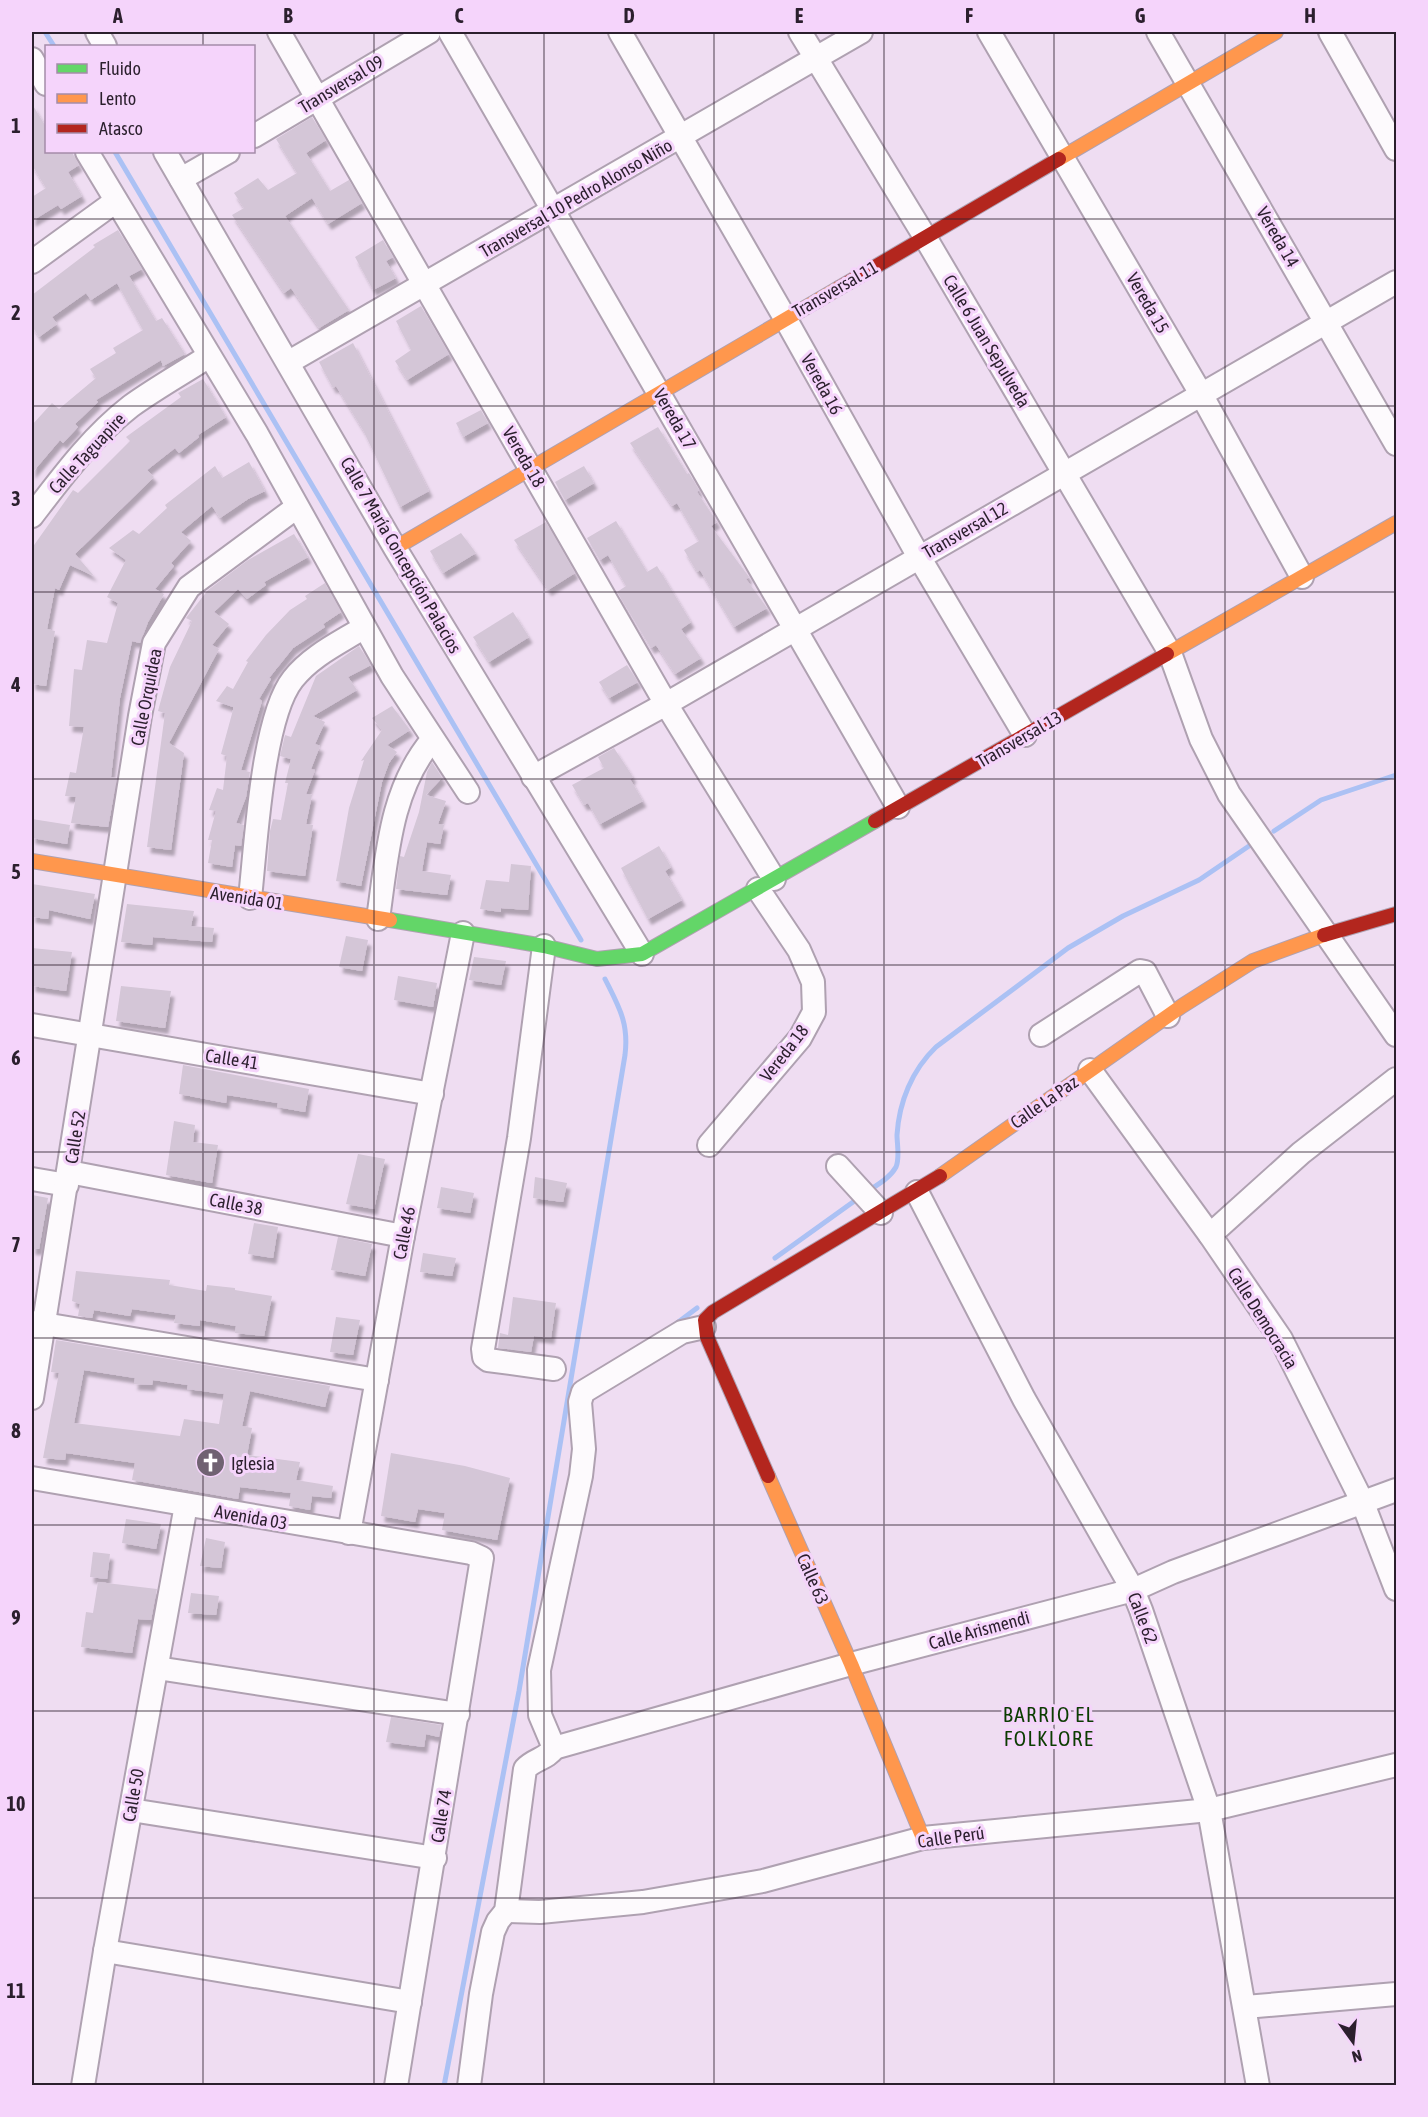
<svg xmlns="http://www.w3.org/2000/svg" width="1428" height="2117" viewBox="0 0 1428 2117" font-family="'Asap Condensed',sans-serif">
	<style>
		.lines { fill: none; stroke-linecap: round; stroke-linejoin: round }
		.stream { stroke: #abc1f4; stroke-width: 5 }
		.building { fill: #d4c6d7; fill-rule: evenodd; filter: url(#shadow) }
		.street-casing { stroke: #afa1b1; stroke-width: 26 }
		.fast-casing { stroke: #afa1b1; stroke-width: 16 }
		.slow-casing { stroke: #afa1b1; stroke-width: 16 }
		.jam-casing { stroke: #afa1b1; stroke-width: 16 }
		.street { stroke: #fdfafd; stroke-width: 22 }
		.fast { stroke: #63d668; stroke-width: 14 }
		.slow { stroke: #ff974d; stroke-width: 14 }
		.jam { stroke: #b3261e; stroke-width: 14 }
		.grid { fill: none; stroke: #2b1f2d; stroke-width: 1.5; stroke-opacity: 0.55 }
		.labels { text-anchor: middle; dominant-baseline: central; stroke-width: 6; stroke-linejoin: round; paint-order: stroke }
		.street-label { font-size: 18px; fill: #2b1f2d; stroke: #f5d4fb }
		.poi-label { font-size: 18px; fill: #2b1f2d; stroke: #f5d4fb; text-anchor: start }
		.quarter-label { font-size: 21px; letter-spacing: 1.5px; fill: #0c3d02; stroke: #f5d4fb }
		.neatline { fill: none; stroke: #2b1f2d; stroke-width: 2 }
		.grid-label { font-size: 20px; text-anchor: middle; font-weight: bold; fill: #2b1f2d }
	</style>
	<defs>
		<filter id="shadow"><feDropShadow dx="3.5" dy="6" stdDeviation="1.5" flood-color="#0004"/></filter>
	</defs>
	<rect width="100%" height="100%" fill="#efddf2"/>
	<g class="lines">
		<g class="stream">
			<polyline points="45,32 54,46"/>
			<polyline points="115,152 581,940"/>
			<polyline points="1274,831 1321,800 1396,775"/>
			<path d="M868,1191C877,1185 890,1178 896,1167C900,1158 897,1144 897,1135C899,1102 912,1070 936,1047L1068,948L1123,916L1199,880L1249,846"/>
			<polyline points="775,1258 860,1197"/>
			<polyline points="673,1326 697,1308"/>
			<path d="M444,2086L519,1691L625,1055C629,1023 619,1007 605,979"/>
		</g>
	</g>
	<g class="building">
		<polygon points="32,104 46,127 46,152 72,152 74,156 79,165 68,172 82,196 61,209 58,205 32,221 32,197 46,188 32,165"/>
		<polygon points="312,117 326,140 306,153 330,191 349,180 362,203 328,224 312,198 285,216 349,310 319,328 291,288 284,293 232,215 244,208 234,193 258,178 268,190 297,173 276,139"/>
		<polygon points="118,230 142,269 129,276 156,321 162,318 185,354 163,366 161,360 96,400 98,402 75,424 78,427 63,443 60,440 32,473 32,425 52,403 59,409 96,378 90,369 116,353 113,348 143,330 117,283 91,300 86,293 52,317 57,324 39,337 32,326 32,295 95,247 93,245"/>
		<polygon points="383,240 393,257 386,261 396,278 373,290 355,257"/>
		<polygon points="421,306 449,354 407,380 395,361 411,350 396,321"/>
		<polygon points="353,343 429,491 400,507 363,430 336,386 333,388 319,362"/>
		<polygon points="203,379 226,417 198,435 199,437 179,453 175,448 147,470 154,477 75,554 94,576 70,565 59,590 55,588 47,629 55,631 46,686 32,684 32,548 73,490 78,493 130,441 126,437 181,397 178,393"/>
		<polygon points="481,410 488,423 463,437 456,423"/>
		<polygon points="658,427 687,474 689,473 699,490 697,492 717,522 711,526 749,577 746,579 767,608 734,627 700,570 697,572 684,550 699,541 677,503 672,506 630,443"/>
		<polygon points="249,462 265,491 248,499 220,518 212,506 181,532 191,541 171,563 174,566 155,589 164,594 148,622 140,643 132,641 120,698 111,777 117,778 108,827 71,823 76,797 65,796 70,772 76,773 84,727 69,726 74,669 82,670 87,640 107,643 118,603 107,597 126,560 109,548 133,530 139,534 167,508 165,505 215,466 222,478"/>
		<polygon points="584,466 594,483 565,500 555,482"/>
		<polygon points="616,521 647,572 657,566 691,622 681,629 701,658 675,674 656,645 651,648 617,592 626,586 608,555 600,560 587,538"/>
		<polygon points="546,522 575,573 548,590 514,540"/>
		<polygon points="461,533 476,553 443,573 430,551"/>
		<polygon points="294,534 308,557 264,582 266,585 247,599 238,589 214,612 229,624 212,645 219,649 169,743 184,753 171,850 147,847 165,713 158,711 170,667 192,621 186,618 208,590 248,560"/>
		<polygon points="325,583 341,612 323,624 325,627 293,648 269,678 271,679 259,699 262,701 241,770 250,772 246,797 236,823 244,825 241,846 235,845 232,867 208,863 212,840 208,840 216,811 209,810 217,788 223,790 227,756 221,754 233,710 233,707 216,701 227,686 233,689 248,662 246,661 266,635 290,610 307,599 305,596"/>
		<polygon points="513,612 529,637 489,662 473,637"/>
		<polygon points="359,646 371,665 348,677 357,690 313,716 325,722 315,744 320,746 311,769 315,770 306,794 312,795 306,824 313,825 305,876 267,871 270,831 273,819 281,820 288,783 285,783 291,759 280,756 285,735 291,737 316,676"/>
		<polygon points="627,665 638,682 609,698 599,682"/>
		<polygon points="392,706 410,730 387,745 397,752 389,763 382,782 361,886 336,881 349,808 364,760 361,761 382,730 372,718"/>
		<polygon points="614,748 633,777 630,779 643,801 600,824 588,803 584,805 572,785 604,768 598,757"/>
		<polygon points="432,762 442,778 426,795 446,801 438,824 444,825 440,844 427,842 422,871 451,875 447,895 396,889 400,856 404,857 419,812 427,772"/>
		<polygon points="32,819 70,825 67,844 32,838"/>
		<polygon points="659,846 671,867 665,871 682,900 648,919 621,868"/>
		<polygon points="511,864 531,866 528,910 501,908 501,912 480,909 486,880 509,882"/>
		<polygon points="32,884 95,894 90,919 49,910 48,919 32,917"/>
		<polygon points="127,904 194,911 191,926 214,928 212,942 153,937 152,945 121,942"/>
		<polygon points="346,936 368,940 362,971 339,967"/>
		<polygon points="32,948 72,952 66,991 32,986"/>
		<polygon points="474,957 506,961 501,985 469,980"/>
		<polygon points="398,976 437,983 433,1007 394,1000"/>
		<polygon points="121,986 171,991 165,1028 116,1021"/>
		<polygon points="183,1065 309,1089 305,1112 277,1107 278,1103 227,1095 226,1103 179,1094"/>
		<polygon points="174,1121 195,1125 193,1142 218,1145 212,1183 166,1175"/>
		<polygon points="358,1154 385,1159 374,1209 346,1204"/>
		<polygon points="535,1177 567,1183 563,1202 533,1198"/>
		<polygon points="441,1187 474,1193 470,1213 437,1208"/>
		<polygon points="32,1195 48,1198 39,1249 32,1249"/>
		<polygon points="254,1223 278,1227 273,1258 248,1254"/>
		<polygon points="338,1237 372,1244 365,1276 331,1270"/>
		<polygon points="423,1253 456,1258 452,1276 420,1272"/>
		<polygon points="76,1271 170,1280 169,1285 206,1291 207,1285 235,1288 235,1290 272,1296 264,1336 235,1333 236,1326 200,1320 200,1326 174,1323 176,1315 132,1309 130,1316 94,1310 92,1318 78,1316 80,1304 72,1301"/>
		<polygon points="513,1297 556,1303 551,1338 534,1336 531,1352 498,1348 500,1333 508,1335"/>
		<polygon points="336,1317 360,1320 353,1355 330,1352"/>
		<path d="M56,1340L330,1386L325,1407L250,1391L242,1426L252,1428L247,1455L300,1462L296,1480L333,1486L331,1498L312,1496L310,1510L289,1506L291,1493L240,1487L238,1499L132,1480L135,1463L66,1453L65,1460L43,1458L59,1373L51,1372ZM84,1370L135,1378L134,1384L152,1385L153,1380L188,1385L187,1389L224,1394L219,1424L184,1419L180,1436L74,1423Z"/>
		<polygon points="391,1453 465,1466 510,1478 497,1540 442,1530 445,1513 418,1509 415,1522 381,1516"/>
		<polygon points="126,1519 161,1524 156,1549 122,1543"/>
		<polygon points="206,1538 225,1542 221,1568 200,1566"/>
		<polygon points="93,1552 110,1554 107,1579 90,1577"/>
		<polygon points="98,1582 157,1589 151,1620 138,1619 132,1653 81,1647 86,1612 93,1613"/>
		<polygon points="191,1593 219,1596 216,1615 188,1613"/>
		<polygon points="391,1717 441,1725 439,1737 426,1734 424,1747 386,1742"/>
	</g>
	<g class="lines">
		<defs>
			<g id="street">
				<polyline points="97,32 105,46"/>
				<polyline points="279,32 666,704 774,879"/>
				<polyline points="450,32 898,807"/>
				<polyline points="620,32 785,318 919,557 1025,735"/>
				<polyline points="800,32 925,237 1170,653 1201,739 1229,794 1396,1035"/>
				<polyline points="989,32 1201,394 1302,577"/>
				<polyline points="1158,32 1396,444"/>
				<polyline points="1330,32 1396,149"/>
				<polyline points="32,59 46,84"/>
				<polyline points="254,136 429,32"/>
				<polyline points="87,152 257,434 392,676 468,792"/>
				<polyline points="165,152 395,548 642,954"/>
				<polyline points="181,179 228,152"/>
				<polyline points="32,262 116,201"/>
				<polyline points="289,362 861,32"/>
				<path d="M32,516C62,477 91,437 131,406C156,388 183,373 209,356"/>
				<polyline points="533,777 666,704 1396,282"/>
				<path d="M250,898C256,845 262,718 293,679C311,656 339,643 363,628"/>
				<path d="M378,919C387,857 390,790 432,740"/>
				<polyline points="544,946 519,1138 483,1349 484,1357 488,1360 554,1369"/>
				<polyline points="32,1025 432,1094"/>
				<polyline points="1041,1035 1140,971 1145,972 1168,1016"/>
				<polyline points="1090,1070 1210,1235 1281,1339 1362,1501 1396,1589"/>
				<polyline points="709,1145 800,1038 814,1012 813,982 799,950 758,889"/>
				<polyline points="838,1166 881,1213"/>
				<polyline points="69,1172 403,1236"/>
				<polyline points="32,1179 67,1185"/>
				<polyline points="917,1192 1024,1399 1133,1590 1141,1610 1209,1810 1258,2086"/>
				<polyline points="1210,1235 1301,1153 1396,1079"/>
				<polyline points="32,1322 377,1380"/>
				<polyline points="32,1398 140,716 154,643 189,587 297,507"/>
				<polyline points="32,1478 471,1553 482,1558 396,2086"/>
				<polyline points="349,1533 403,1236 463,933"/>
				<polyline points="157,1668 458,1714"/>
				<polyline points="554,1748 851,1664 1133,1590 1173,1572 1396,1490"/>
				<polyline points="554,1748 540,1715 539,1670 581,1476 584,1449 580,1402 583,1392 682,1332 704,1327"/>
				<polyline points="131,1810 435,1858"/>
				<polyline points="506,1911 540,1912 643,1902 763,1881 923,1838 1209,1810 1396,1765"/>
				<polyline points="105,1951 410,2002"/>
				<polyline points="1245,2007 1396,1994"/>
				<polyline points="83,2086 105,1951 186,1505"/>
				<path d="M469,2086L481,1994L493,1932L498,1921L506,1911L525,1769C534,1759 547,1759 554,1748"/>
			</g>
			<polyline id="fast" points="390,920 544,946 597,959 642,954 875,821"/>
			<g id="slow">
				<polyline points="1059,159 1276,32"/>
				<polyline points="395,548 839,288"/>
				<polyline points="1167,654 1396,523"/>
				<polyline points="32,861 390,920"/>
				<polyline points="940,1176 1182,1006 1253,961 1324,935"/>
				<polyline points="768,1476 851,1664 923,1838"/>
			</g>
			<g id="jam">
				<polyline points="839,288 1059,159"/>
				<polyline points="875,821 1167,654"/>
				<polyline points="1324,935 1396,914"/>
				<polyline points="768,1476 707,1337 705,1320 713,1312 940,1176"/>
			</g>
		</defs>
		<use href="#street" class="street-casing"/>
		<use href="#fast" class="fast-casing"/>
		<use href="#slow" class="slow-casing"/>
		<use href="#jam" class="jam-casing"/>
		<use href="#street" class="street"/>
		<use href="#fast" class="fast"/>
		<use href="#slow" class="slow"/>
		<use href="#jam" class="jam"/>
	</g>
	<path class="grid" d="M203,32V46M374,32V2086M544,32V2086M714,32V2086M884,32V2086M1054,32V2086M1225,32V2086M203,152V2086M32,219H1396M32,406H1396M32,592H1396M32,779H1396M32,965H1396M32,1152H1396M32,1338H1396M32,1525H1396M32,1711H1396M32,1898H1396"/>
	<defs>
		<symbol id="church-disc" viewBox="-11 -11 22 22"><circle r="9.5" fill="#706272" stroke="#f5d4fb"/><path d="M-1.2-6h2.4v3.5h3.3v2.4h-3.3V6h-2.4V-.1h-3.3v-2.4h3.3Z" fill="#fff"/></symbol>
	</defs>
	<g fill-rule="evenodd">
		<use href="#church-disc" x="194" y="1446" width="33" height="33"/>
	</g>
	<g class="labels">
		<g class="street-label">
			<text transform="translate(341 84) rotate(-31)">Transversal 09</text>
			<text transform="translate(576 198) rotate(-30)">Transversal 10 Pedro Alonso Niño</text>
			<text transform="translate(1278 237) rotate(60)">Vereda 14</text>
			<text transform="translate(835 289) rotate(-30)">Transversal 11</text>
			<text transform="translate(1148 303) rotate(60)">Vereda 15</text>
			<text transform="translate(987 341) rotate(59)">Calle 6 Juan Sepulveda</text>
			<text transform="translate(822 384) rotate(61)">Vereda 16</text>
			<text transform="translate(675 419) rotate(60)">Vereda 17</text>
			<text transform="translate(87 453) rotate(-47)">Calle Taguapire</text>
			<text transform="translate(524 457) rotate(60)">Vereda 18</text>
			<text transform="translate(965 530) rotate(-30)">Transversal 12</text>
			<text transform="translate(401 555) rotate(60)">Calle 7 María Concepción Palacios</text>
			<text transform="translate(146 697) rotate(-79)">Calle Orquidea</text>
			<text transform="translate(1019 739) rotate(-30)">Transversal 13</text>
			<text transform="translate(247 898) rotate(9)">Avenida 01</text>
			<text transform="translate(784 1053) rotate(-52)">Vereda 18</text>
			<text transform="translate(232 1059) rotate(9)">Calle 41</text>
			<text transform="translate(1044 1102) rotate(-35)">Calle La Paz</text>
			<text transform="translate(75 1137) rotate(-81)">Calle 52</text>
			<text transform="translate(236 1204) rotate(11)">Calle 38</text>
			<text transform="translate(404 1233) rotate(-79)">Calle 46</text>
			<text transform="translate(1263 1318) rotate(58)">Calle Democracia</text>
			<text transform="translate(251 1517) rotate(10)">Avenida 03</text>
			<text transform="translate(813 1579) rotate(66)">Calle 63</text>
			<text transform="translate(1143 1618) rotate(69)">Calle 62</text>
			<text transform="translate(979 1630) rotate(-15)">Calle Arismendi</text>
			<text transform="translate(133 1795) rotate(-80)">Calle 50</text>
			<text transform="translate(441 1816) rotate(-81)">Calle 74</text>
			<text transform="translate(951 1837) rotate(-8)">Calle Perú</text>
		</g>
		<g class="poi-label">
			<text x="231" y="1463">Iglesia</text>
		</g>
		<g class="quarter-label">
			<text x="1049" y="1714">BARRIO EL<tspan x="1049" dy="24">FOLKLORE</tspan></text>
		</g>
	</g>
	<rect width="1428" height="2117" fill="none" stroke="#f5d4fb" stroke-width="66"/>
	<rect x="45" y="45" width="210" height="108" fill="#f5d4fb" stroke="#a48ca9" stroke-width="1.5"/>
	<rect x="57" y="64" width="30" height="9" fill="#63d668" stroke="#a48ca9" stroke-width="1.5"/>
	<text x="99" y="75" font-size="18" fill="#2b1f2d">Fluido</text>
	<rect x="57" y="94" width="30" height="9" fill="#ff974d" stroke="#a48ca9" stroke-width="1.5"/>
	<text x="99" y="105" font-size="18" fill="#2b1f2d">Lento</text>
	<rect x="57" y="124" width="30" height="9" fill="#b3261e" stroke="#a48ca9" stroke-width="1.5"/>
	<text x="99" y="135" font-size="18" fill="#2b1f2d">Atasco</text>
	<g transform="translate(1353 2042) rotate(165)" stroke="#f5d4fb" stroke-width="4.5" paint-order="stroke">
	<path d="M0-4.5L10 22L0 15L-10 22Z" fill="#2b1f2d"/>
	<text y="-9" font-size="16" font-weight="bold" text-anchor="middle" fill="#2b1f2d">N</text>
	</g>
	<rect x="33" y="33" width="1362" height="2051" class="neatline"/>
	<g class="grid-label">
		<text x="118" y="23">A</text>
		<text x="288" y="23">B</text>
		<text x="459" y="23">C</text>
		<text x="629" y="23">D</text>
		<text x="799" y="23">E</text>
		<text x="969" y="23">F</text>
		<text x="1140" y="23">G</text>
		<text x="1310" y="23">H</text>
		<text x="16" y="133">1</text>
		<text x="16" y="320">2</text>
		<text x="16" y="506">3</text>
		<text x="16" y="692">4</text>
		<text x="16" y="879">5</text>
		<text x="16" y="1065">6</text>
		<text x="16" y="1252">7</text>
		<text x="16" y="1438">8</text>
		<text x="16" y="1625">9</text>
		<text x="16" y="1811">10</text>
		<text x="16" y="1998">11</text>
	</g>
</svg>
